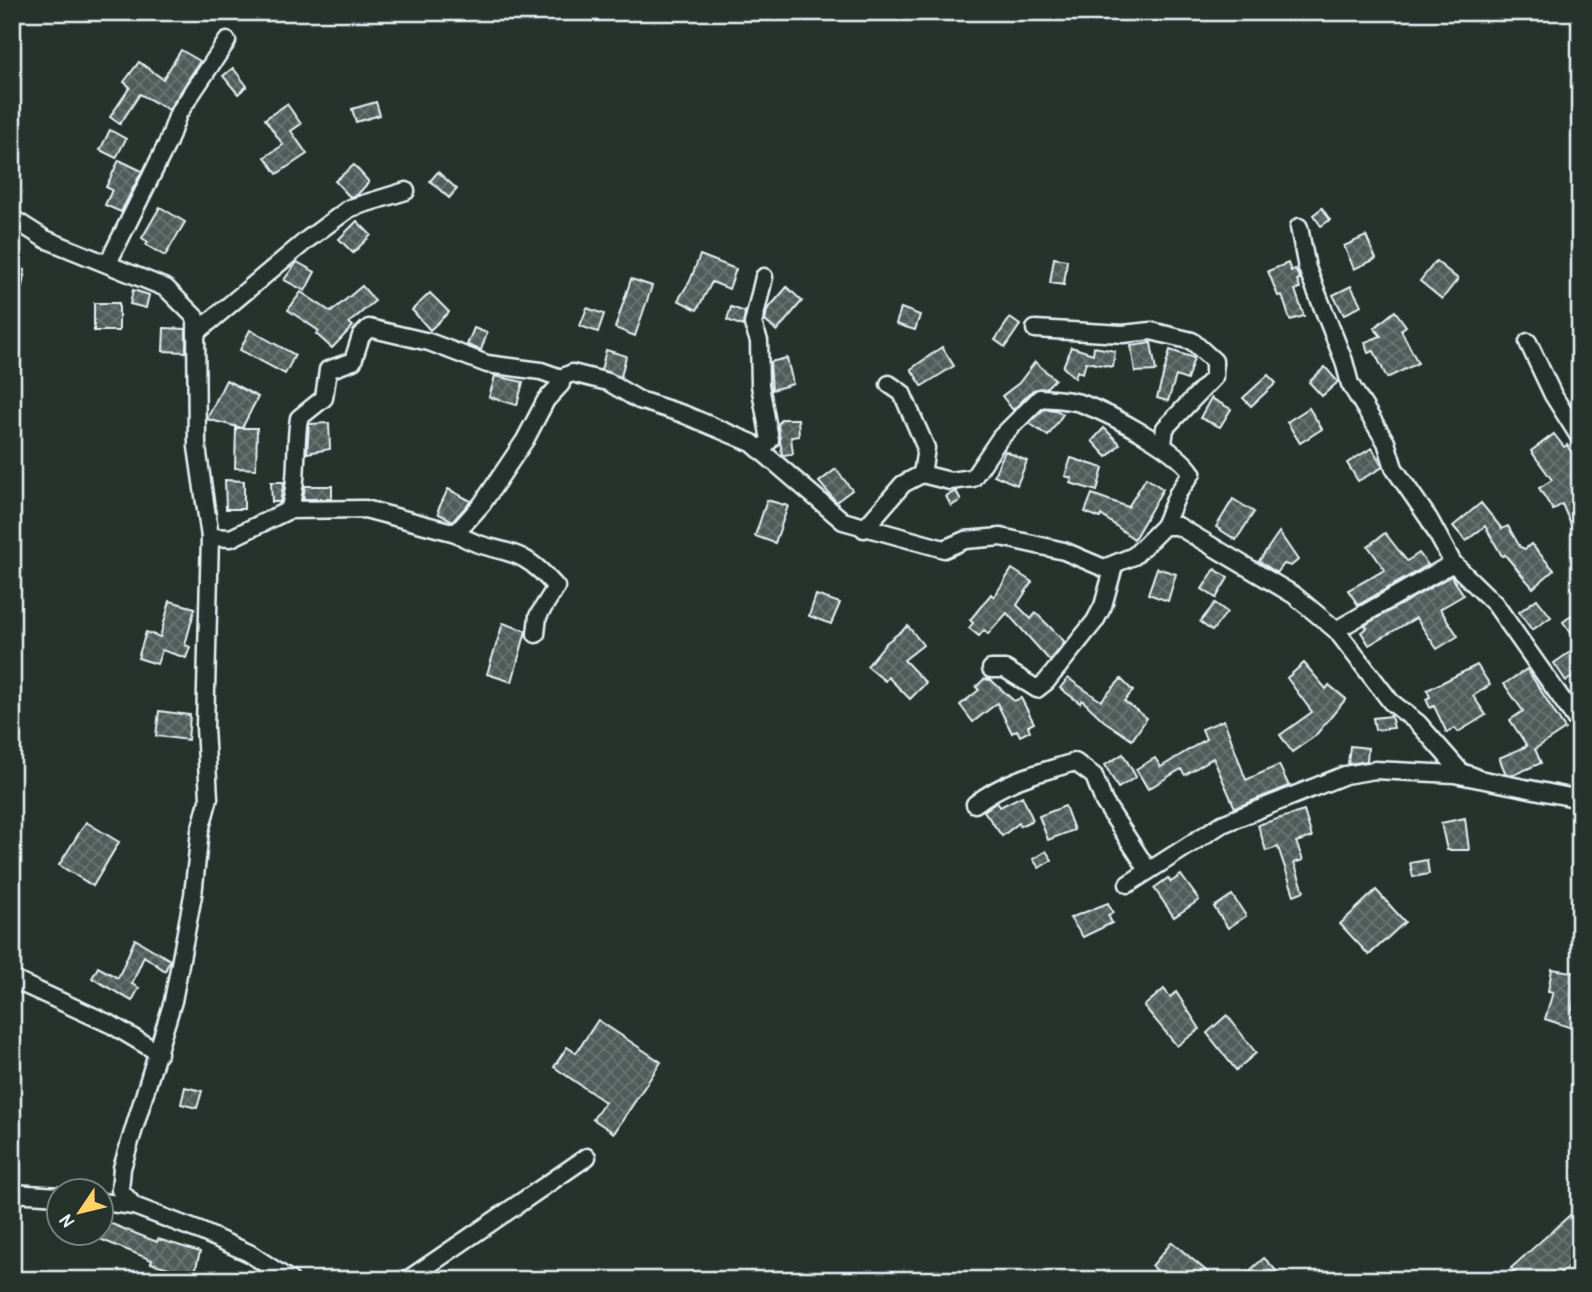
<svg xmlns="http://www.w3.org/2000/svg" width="1592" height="1292" viewBox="0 0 1592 1292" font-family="'Patrick Hand',sans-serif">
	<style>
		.building { fill: url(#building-cross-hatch); stroke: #e8f1f8; stroke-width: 2 }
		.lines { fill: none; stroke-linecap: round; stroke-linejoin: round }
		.street-casing { stroke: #e8f1f8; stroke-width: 21 }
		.street { stroke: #26332d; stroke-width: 16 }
	</style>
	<defs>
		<pattern id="building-cross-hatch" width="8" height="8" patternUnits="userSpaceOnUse" patternTransform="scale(1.75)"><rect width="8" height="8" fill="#505c59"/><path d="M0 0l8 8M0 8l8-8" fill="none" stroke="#697472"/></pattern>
	</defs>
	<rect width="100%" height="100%" fill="#26332d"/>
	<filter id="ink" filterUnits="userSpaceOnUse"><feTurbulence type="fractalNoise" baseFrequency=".0143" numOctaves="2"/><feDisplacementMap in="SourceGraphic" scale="14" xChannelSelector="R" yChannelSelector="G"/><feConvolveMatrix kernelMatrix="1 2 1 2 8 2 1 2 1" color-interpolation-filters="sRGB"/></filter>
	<g filter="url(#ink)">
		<g class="building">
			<polygon points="181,50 200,61 169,110 140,94 120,124 110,117 130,87 124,82 139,62 163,79"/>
			<polygon points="233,68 247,86 238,94 223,76"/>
			<polygon points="376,102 380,115 356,122 352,109"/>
			<polygon points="287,104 301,124 291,131 307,154 277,174 265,157 283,145 265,119"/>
			<polygon points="110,130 126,139 116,158 100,150"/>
			<polygon points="119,160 142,171 121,212 105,205 112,190 106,187"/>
			<polygon points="354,165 369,182 357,195 350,197 335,181"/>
			<polygon points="438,172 457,189 449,198 430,181"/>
			<polygon points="160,207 185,222 165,256 146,245 148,242 142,238"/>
			<polygon points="1322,208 1330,220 1321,226 1313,215"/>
			<polygon points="357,221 371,235 353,253 339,239"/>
			<polygon points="1366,236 1376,259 1354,269 1344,246"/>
			<polygon points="700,255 736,269 729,289 712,282 697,310 678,300 690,281"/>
			<polygon points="1054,258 1067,260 1064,285 1050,283"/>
			<polygon points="1436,261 1458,279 1442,299 1420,281"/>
			<polygon points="297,262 315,272 305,291 284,280"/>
			<polygon points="1288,263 1291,271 1295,269 1300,279 1297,280 1300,288 1295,290 1304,316 1290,320 1282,295 1278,296 1268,271"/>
			<polygon points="12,268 25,270 22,288 12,286"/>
			<polygon points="631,279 652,286 635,336 615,328"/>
			<polygon points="362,286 375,301 349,323 353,326 332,348 316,334 319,331 288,310 301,292 331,312"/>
			<polygon points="1351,286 1361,305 1344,315 1333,295"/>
			<polygon points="787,287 802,301 777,331 765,321 767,310"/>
			<polygon points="133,290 149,295 146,308 130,304"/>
			<polygon points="430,293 449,312 430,330 412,310"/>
			<rect x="94" y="303" width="25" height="28"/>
			<polygon points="731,307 745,312 743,326 727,320"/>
			<polygon points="587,308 604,314 598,332 580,326"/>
			<polygon points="901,308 920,315 915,330 896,324"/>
			<polygon points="1395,311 1406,326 1401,330 1418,363 1387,378 1374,351 1368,353 1365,342 1381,336 1374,328"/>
			<polygon points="1010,318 1020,325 1005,347 995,340"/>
			<polygon points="164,328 186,329 186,352 163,351"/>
			<polygon points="474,328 487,333 481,350 467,345"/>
			<polygon points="250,330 295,355 285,374 240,350"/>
			<polygon points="1151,343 1156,371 1135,372 1131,346"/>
			<polygon points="942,347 954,366 922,386 911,369"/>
			<polygon points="1071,347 1093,354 1094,347 1115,351 1113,367 1086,362 1083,373 1077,371 1075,378 1063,367"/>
			<polygon points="606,350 626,356 621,377 601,370"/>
			<polygon points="1170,350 1194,358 1187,380 1176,376 1168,401 1157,398"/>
			<polygon points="787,358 793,384 772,390 770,362"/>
			<polygon points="1035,362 1055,379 1046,388 1033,390 1013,410 1002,396 1019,383"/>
			<polygon points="1325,367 1338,382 1322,396 1309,382"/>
			<polygon points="1268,375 1276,383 1251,406 1243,398"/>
			<polygon points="495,376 523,382 517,405 489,397"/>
			<polygon points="226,380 258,397 242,428 207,419"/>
			<polygon points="1211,398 1231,409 1220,427 1200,418"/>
			<polygon points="1309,408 1322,429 1300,443 1287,422"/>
			<polygon points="1044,409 1056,410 1063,414 1048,436 1029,423"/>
			<polygon points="781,419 798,419 799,436 791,437 793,454 782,455 778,425"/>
			<polygon points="329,423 330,449 307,453 309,424"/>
			<polygon points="236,428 257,428 256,469 235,468"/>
			<polygon points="1104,428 1120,444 1107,457 1092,441"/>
			<polygon points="1554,434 1564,447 1567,445 1580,466 1580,545 1562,504 1553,510 1539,488 1552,480 1531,451"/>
			<polygon points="1372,448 1383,467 1358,481 1347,463"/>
			<polygon points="1005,451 1027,461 1017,485 994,475"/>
			<polygon points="1071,458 1103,468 1097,491 1070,483 1072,478 1065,476"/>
			<polygon points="836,469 852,490 836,502 819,482"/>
			<polygon points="1146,478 1163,489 1134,539 1101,515 1100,518 1085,512 1092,494 1128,507"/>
			<polygon points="225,480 244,481 244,509 226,509"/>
			<polygon points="271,482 284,482 280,502 272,502"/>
			<polygon points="305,486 332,486 332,499 303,499"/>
			<polygon points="448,489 471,501 453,521 439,514 438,510"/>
			<polygon points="956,491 961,500 951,506 946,496"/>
			<polygon points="1233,499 1254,512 1236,540 1216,527"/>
			<polygon points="767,500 788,506 775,543 755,536"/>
			<polygon points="1481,503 1502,529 1508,526 1520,547 1525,549 1531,544 1554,570 1533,588 1505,555 1502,556 1485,526 1466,541 1453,526"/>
			<polygon points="1279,532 1298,560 1291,566 1284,564 1277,573 1259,561"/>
			<polygon points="1385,533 1407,561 1419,553 1428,565 1358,605 1348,590 1385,570 1368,546"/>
			<polygon points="1157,568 1176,574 1168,601 1148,594"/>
			<polygon points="1012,569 1032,582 1017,605 1031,619 1036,613 1065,642 1050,661 1007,613 988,634 984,630 979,636 969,628 973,623 970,620 991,594 994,597"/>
			<polygon points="1215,569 1228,578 1216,598 1202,589"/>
			<polygon points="1451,576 1464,595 1440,609 1458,636 1437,649 1416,618 1369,645 1361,632 1367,628 1365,625"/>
			<polygon points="816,595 840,603 831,624 809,616"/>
			<polygon points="1537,599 1551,617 1532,630 1519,612"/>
			<polygon points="170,601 195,608 185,645 190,647 186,658 162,650 157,664 138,658 146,632 160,637"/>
			<polygon points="1215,603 1227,612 1212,631 1200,622"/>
			<polygon points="1580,609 1580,645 1563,622"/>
			<polygon points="503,623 526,631 512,682 487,674"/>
			<polygon points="908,626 923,645 904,660 926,683 910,699 888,677 885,681 867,666 886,643"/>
			<polygon points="1573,650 1580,659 1580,672 1566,681 1554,663"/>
			<polygon points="1304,663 1326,689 1329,685 1346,699 1315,736 1292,752 1280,735 1312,712 1287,678"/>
			<polygon points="1477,665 1490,685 1473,696 1486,715 1458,732 1455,728 1447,733 1434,706 1430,708 1426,699 1430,697 1427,690"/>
			<polygon points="1527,669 1565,729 1535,749 1541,763 1513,775 1506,774 1499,758 1527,746 1510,720 1523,711 1504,684"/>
			<polygon points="1068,678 1101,701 1121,679 1133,691 1124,701 1147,718 1132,740 1104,721 1082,700 1080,703 1060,688"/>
			<polygon points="984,679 991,680 1014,701 1021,698 1034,723 1028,726 1030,731 1020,736 1017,730 1012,733 997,703 973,722 960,705 979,690 976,687"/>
			<polygon points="159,711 190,715 188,740 156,736"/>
			<polygon points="1391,716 1394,728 1375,730 1373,718"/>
			<polygon points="1224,720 1246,780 1279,765 1289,786 1235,808 1213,758 1185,775 1181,769 1148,789 1136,769 1155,758 1161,767 1206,739 1202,729"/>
			<polygon points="1350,746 1368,748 1367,761 1348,764"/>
			<polygon points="1123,754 1136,777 1118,788 1105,765"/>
			<polygon points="1022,796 1033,820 1020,826 1019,823 1002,836 984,811 997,802 1000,807"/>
			<polygon points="1065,806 1074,830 1048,840 1039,816"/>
			<polygon points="1304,811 1312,837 1296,842 1303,860 1294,863 1304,891 1294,895 1278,847 1266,851 1258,825"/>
			<polygon points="1465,818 1469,850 1447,850 1441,823"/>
			<polygon points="86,822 119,842 93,886 59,865"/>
			<polygon points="1046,851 1052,860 1039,868 1033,859"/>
			<polygon points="1427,860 1429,874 1413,877 1410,863"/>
			<polygon points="1181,875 1199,900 1174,917 1154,888 1168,878 1171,882"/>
			<polygon points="1376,890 1405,922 1369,955 1340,924"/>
			<polygon points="1232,895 1246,916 1228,928 1214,907"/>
			<polygon points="1108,903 1113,913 1108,915 1112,923 1083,937 1070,918"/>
			<polygon points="135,939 170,960 165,971 144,956 132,984 139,988 132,1001 92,978 98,967 118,978"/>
			<polygon points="1552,969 1579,973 1573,1009 1577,1010 1572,1028 1545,1019 1553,992 1548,991"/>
			<polygon points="1164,989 1170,997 1176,992 1200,1029 1177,1046 1144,1006"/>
			<polygon points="1227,1015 1256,1053 1236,1070 1207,1033"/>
			<polygon points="598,1020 661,1062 614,1133 593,1119 605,1102 554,1067 567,1047 576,1053"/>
			<polygon points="185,1087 202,1091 197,1108 181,1104"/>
			<polygon points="1580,1206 1580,1256 1553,1280 1521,1280 1511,1268"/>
			<polygon points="104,1221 157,1242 158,1239 200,1252 194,1275 151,1263 152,1260 97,1238"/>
			<polygon points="1172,1242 1217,1280 1168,1280 1152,1266"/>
			<polygon points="1264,1258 1271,1265 1284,1280 1261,1280 1263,1276 1248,1272"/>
		</g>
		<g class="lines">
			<defs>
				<g id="street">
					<polyline points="12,218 45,239 166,288 196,318 197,447 210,537 205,727 209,798 200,831 193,895 173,1001 122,1168 120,1190 134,1206"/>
					<polyline points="1299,227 1307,268 1344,361 1350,384 1386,442 1394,468 1429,519 1453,563 1495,604 1580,725"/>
					<polyline points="108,263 168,142 178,114 227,41"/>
					<polyline points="1035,329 1123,334 1151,331 1192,341 1214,361 1214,377 1165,428 1163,444"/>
					<polyline points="196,333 308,239 350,208 406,191"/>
					<polyline points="1528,342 1553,395 1580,438"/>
					<polyline points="561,378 572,373 608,382 639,400 683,414 752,443 843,521 944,549 965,540 1001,537 1064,551 1104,568 1134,556 1164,526 1178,526 1294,595 1336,630 1391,702 1418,723 1461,772 1473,776"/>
					<polyline points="889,384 902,393 926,448 922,474"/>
					<polyline points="762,449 770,440 760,385 759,341 753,324 764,277"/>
					<polyline points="289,510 365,509 456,533"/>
					<path d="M864,529L903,484L922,474L950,481L973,478L1000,438L1040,398C1055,399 1069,399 1083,404C1112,415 1176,448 1192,473L1178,493L1164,526"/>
					<path d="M210,537L231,538L289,510C299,481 294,449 299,418L324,398L328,370L353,361L361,336L369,328L429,342L487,364L541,371L561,378V384L546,400L525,440L482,504L456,533C482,550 499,546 523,558C536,565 546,576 556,587L538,616L536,634"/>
					<polyline points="1336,630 1453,563"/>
					<polyline points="991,669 1005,669 1037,689 1046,682 1095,621 1103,606 1114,566"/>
					<path d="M975,804C1006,780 1038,773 1075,762L1094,776L1104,802L1148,870"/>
					<polyline points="1128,884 1222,824 1345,775 1375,770 1454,774 1580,799"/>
					<polyline points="12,979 112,1025 159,1053"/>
					<polyline points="12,1193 60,1196"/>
					<polyline points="102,1202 134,1206 200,1231 249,1253 290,1280"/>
					<polyline points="407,1280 587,1157"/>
				</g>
			</defs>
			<use href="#street" class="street-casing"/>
			<use href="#street" class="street"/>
		</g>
	</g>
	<rect width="1592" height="1292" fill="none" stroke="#26332d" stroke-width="42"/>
	<rect x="21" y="21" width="1550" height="1250" fill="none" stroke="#e8f1f8" stroke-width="2.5" filter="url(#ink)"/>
	<g transform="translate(80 1212) rotate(235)"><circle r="33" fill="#26332d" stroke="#747f7e" stroke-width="2"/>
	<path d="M0-5L12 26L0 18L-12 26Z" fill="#ffd166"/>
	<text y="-10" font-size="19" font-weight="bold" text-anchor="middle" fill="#e8f1f8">N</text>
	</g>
</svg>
